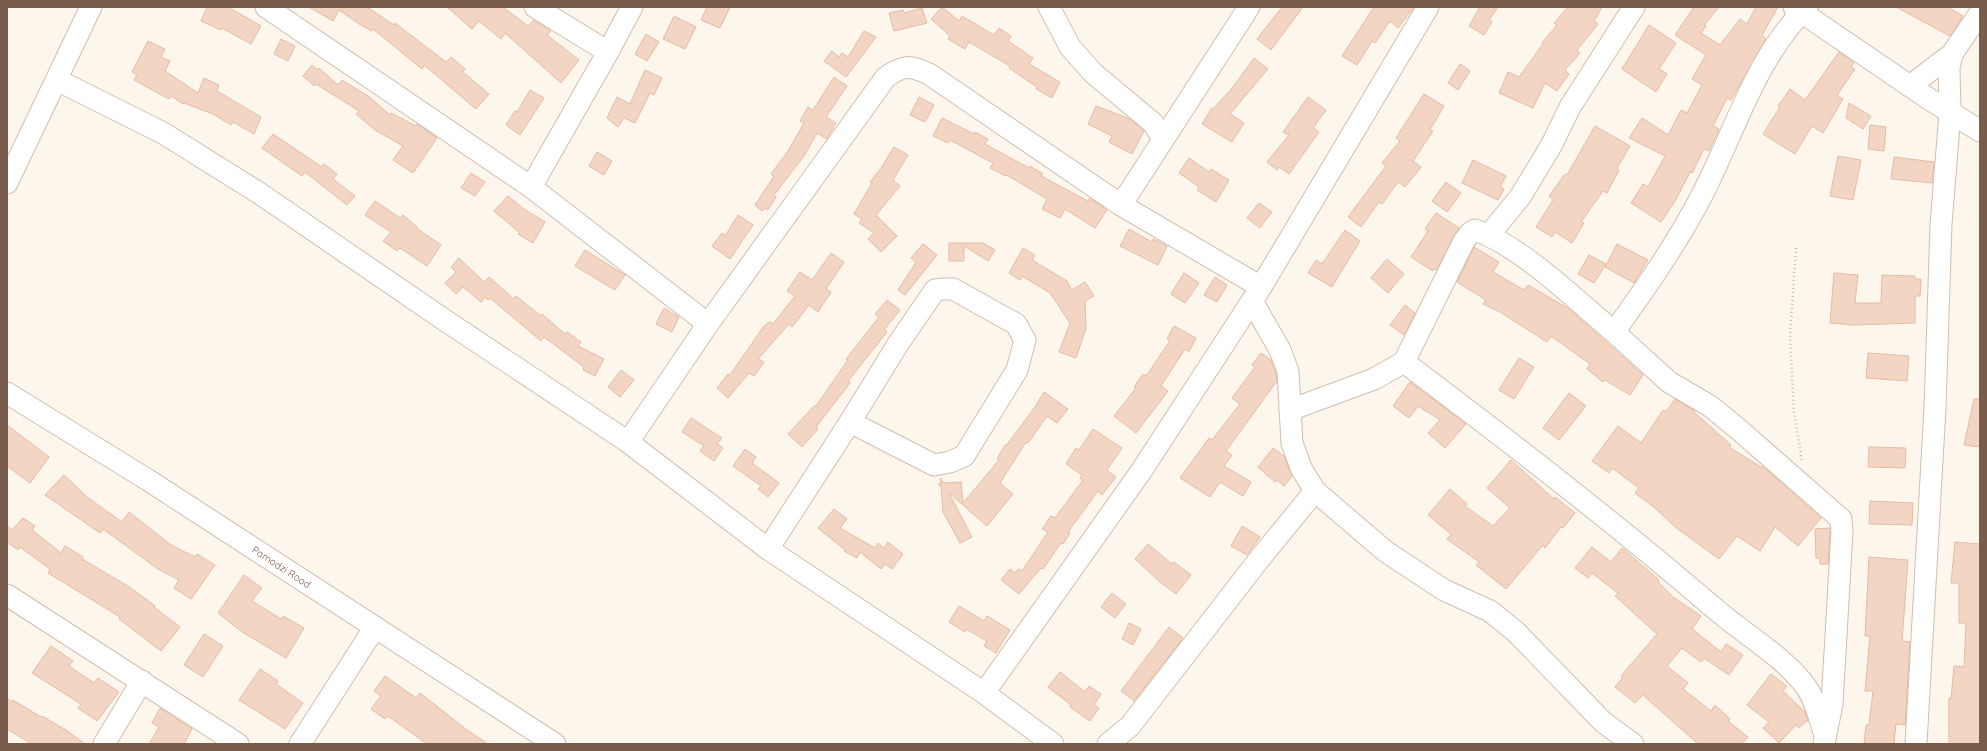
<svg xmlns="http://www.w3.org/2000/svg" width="1987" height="751" viewBox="0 0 1987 751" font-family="Quicksand,sans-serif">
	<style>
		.building { fill: #f3d5c3; stroke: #e6bba3 }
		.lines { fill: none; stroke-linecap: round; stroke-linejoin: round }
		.minor-casing { stroke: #d1beb0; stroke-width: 23 }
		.path { stroke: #d9b8a5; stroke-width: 2.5; stroke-dasharray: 1 3; stroke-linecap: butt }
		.minor { stroke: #fff; stroke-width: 21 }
		.labels { text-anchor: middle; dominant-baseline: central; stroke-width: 3; stroke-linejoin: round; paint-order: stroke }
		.street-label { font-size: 10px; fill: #7a5c4d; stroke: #fffaf3 }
	</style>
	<rect width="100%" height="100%" fill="#fdf6ec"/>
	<g class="building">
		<polygon points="207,7 228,7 261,26 251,44 222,28 221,30 201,21"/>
		<polygon points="309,7 367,7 394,25 395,23 446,62 451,57 465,69 463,72 489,94 476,109 424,65 422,69 373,29 372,31 359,24 339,10 333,21"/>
		<polygon points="447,7 503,7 528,26 534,20 551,31 547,35 579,60 561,83 505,33 501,39 479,21 472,29"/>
		<polygon points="707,7 730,7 720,28 701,20"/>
		<polygon points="942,7 959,21 962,16 994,35 999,28 1011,36 1008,41 1033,58 1029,64 1060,82 1052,98 1036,89 1037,87 1009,68 1010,66 969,42 965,49 948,39 950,36 931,19"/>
		<polygon points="1282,7 1303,7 1271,50 1257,39"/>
		<polygon points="1374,7 1414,7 1398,28 1390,21 1375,43 1372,41 1357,65 1342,56"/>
		<polygon points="1480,7 1498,7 1489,20 1492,22 1484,35 1469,26"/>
		<polygon points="1568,7 1602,7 1594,21 1598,24 1577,50 1580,53 1565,70 1569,74 1557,91 1545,83 1533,108 1499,93 1508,72 1519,77 1543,44 1542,43 1557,25 1554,23"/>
		<polygon points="1694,7 1719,7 1704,25 1706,26 1701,33 1720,45 1740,19 1747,24 1756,7 1778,7 1762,35 1766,39 1731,100 1727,98 1713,126 1719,129 1709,151 1704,149 1692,173 1690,172 1675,201 1661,222 1631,203 1643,184 1648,187 1665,156 1629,138 1642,118 1668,135 1681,110 1687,113 1702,85 1692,79 1706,55 1675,35"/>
		<polygon points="1896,7 1947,7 1963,16 1950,36"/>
		<polygon points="922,8 927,23 894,31 889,13 903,10 904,13"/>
		<polygon points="674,16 696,27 685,49 663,39"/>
		<polygon points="1649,25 1676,43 1659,69 1667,74 1656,92 1622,69"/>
		<polygon points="864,31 876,37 846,77 824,61 832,51 839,57 842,53 848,57"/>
		<polygon points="646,34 659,42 647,61 635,54"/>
		<polygon points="281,39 295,46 288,61 274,54"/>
		<polygon points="148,41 165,49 161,57 170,61 165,71 198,93 204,78 219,85 217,91 261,117 254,134 233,122 231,125 213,114 184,103 183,104 171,96 169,99 134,80 137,75 132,72"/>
		<polygon points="1839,52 1854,63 1851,67 1855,69 1837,95 1843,99 1823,133 1812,126 1795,154 1763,134 1780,107 1778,106 1790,89 1805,100"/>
		<polygon points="1254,58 1268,69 1230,114 1244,123 1232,142 1202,124 1212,108 1213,109 1233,87"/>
		<polygon points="1460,64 1470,71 1458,90 1448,83"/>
		<polygon points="312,65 318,70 319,68 338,85 342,80 368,96 390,115 391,113 416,126 417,124 437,138 413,173 393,160 403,146 375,130 356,114 359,111 316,84 314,86 303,76"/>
		<polygon points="645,70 662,78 654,95 650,93 635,123 624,118 618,127 607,118 617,97 630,104"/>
		<polygon points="834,77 847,86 826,117 836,123 827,139 817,133 804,156 774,195 776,197 768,210 765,208 762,211 755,205 774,176 771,174 788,151 804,123 800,121 808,107 813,110"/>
		<polygon points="530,90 544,98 520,135 506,125 515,111 517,112"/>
		<polygon points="1424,94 1444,106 1430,130 1433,131 1413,161 1421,167 1405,187 1398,182 1382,204 1379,202 1361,227 1348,217 1386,166 1382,163 1400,141 1396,138"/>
		<polygon points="919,97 934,105 925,122 910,115"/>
		<polygon points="1308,97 1326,110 1313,128 1319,132 1289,174 1279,167 1277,170 1267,162 1289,135 1283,132"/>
		<polygon points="1849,103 1871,116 1863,129 1846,118"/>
		<polygon points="1096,106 1130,119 1144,131 1132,154 1109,142 1112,136 1088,124"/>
		<polygon points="942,118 974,134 975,132 988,139 985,144 1029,168 1030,166 1043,174 1041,176 1088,201 1090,198 1107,210 1095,228 1065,209 1060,218 1042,209 1047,199 1007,175 1006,176 990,168 993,163 950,140 948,143 933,136"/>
		<polygon points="1870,125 1886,127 1884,151 1868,149"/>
		<polygon points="1595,126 1630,146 1617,168 1619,170 1607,193 1603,191 1581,222 1584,223 1572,243 1555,232 1552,237 1536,227 1553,200 1549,196 1565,174 1567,175"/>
		<polygon points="273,134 322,167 324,164 337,174 333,179 355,196 347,205 305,172 302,176 262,148"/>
		<polygon points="894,147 908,155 893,180 900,186 876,215 897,236 881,252 868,239 874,233 859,223 862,219 854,214 872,183 870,182 881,168"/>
		<polygon points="597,152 612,161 604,175 589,166"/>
		<polygon points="1838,156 1861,160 1853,200 1830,196"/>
		<polygon points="1894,157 1934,162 1932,183 1891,179"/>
		<polygon points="1189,158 1209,172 1211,169 1229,180 1216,202 1197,190 1199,187 1179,173"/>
		<polygon points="1473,160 1506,176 1500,187 1504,189 1498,200 1462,183"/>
		<polygon points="471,173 485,182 475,196 461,188"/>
		<polygon points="1446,182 1461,193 1447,212 1432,201"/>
		<polygon points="508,196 524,209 545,222 533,243 518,234 520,233 494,211"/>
		<polygon points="375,201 400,218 403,215 417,227 416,228 441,245 427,266 400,248 397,251 383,241 391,232 365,215"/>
		<polygon points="1259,203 1272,212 1260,228 1247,218"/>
		<polygon points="1436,213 1459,228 1436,270 1434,269 1433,271 1411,257 1428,231 1425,229"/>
		<polygon points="738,215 753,225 730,259 712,246 722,233 725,236"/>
		<polygon points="1129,229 1152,242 1153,239 1167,246 1158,265 1120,246"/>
		<polygon points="1345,230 1360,241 1332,287 1308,273 1316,260 1322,264"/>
		<polygon points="949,243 983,243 995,250 988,261 964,246 964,261 949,261"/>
		<polygon points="923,244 937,255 905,295 898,290 916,262 911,258"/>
		<polygon points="1617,244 1648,260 1634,283 1605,267"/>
		<polygon points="1474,247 1499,262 1493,272 1524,290 1528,285 1569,309 1643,375 1630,395 1605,380 1603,382 1587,369 1590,364 1551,336 1547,342 1500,312 1483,304 1486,300 1457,282"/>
		<polygon points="1023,248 1035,255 1032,260 1067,281 1072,290 1085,282 1094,296 1085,301 1086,328 1076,358 1059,352 1070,323 1050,293 1022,276 1020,280 1009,273"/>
		<polygon points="585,250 625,275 615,290 575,266"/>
		<polygon points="831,253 844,262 826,289 831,292 818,312 809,305 792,327 789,324 758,359 764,362 754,376 749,373 728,398 717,388 728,374 730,375 764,326 770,322 773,324 795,296 787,291 800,272 812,280"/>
		<polygon points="1589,255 1606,264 1594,283 1578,274"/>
		<polygon points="459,258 484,282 489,277 514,299 516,296 541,316 542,314 565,334 567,332 581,342 578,346 604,359 595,376 583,370 584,367 544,337 541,341 490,298 488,300 485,297 481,302 463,287 456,294 445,283 456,272 451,267"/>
		<polygon points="1387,259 1404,274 1388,293 1371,278"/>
		<polygon points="1184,273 1199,283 1185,303 1171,294"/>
		<polygon points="1834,273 1858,275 1855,303 1881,303 1882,275 1915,276 1915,279 1921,279 1920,296 1915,296 1915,323 1853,325 1830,323"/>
		<polygon points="1215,277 1227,285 1217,302 1204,295"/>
		<polygon points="887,300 900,310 884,330 887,332 848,381 850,383 816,427 818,429 802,447 788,434 815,405 816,406 848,360 846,359 879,317 875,314"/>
		<polygon points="1405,305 1415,313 1404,335 1390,325"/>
		<polygon points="664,308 679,317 672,332 656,324"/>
		<polygon points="1174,326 1196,338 1189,352 1185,349 1161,386 1168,391 1136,433 1114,416 1136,388 1134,387 1143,374 1146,376 1170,341 1167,339"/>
		<polygon points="1261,353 1271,360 1276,374 1277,381 1226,451 1232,455 1224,466 1251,482 1243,496 1220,482 1210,497 1180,478 1209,438 1212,440 1240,404 1232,398 1255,367 1252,365"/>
		<polygon points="1868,353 1909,356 1907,381 1866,378"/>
		<polygon points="1519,358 1534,367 1514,399 1499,390"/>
		<polygon points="621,370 634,380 620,397 608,387"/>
		<polygon points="1410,382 1466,424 1445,448 1428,433 1440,420 1418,406 1409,418 1393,406"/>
		<polygon points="1044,392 1068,409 1057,423 1047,416 1028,443 1026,442 1000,483 1013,494 987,526 949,493 972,537 960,543 943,512 941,487 938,484 941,484 940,478 944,483 961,482 963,503 999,460 997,459 1005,445 1006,446 1035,407"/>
		<polygon points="1569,393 1586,406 1559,440 1543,428"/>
		<polygon points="1675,399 1695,411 1694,412 1731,445 1729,447 1761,467 1762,466 1821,518 1798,546 1775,527 1760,551 1737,536 1719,559 1675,527 1655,508 1635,493 1639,488 1612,468 1609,473 1592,461 1618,426 1641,443 1663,410 1666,412"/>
		<polygon points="1974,399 1980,399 1980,447 1964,445"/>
		<polygon points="691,418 722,438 717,444 723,448 714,461 700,451 704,446 682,432"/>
		<polygon points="7,425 49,457 30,483 7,466"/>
		<polygon points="1093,429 1122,448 1107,470 1116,477 1102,495 1098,491 1068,532 1070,533 1063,544 1061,543 1043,569 1041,568 1019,594 1001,580 1010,569 1015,573 1018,569 1022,571 1048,532 1042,529 1051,516 1055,518 1083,480 1080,478 1082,475 1066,464 1076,448 1079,450"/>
		<polygon points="1869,447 1906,448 1905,468 1868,467"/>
		<polygon points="1273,448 1284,456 1292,476 1284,486 1277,480 1275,482 1258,467"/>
		<polygon points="745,449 756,457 752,463 779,483 768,497 758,489 761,486 733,466"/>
		<polygon points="1511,460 1554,499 1555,497 1575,513 1563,528 1561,527 1545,548 1543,545 1506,589 1476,565 1479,562 1447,539 1451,534 1428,515 1450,489 1467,504 1465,506 1493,526 1510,508 1487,488"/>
		<polygon points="64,475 87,497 122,522 129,512 171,545 195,557 197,554 215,565 191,599 174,588 179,580 158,569 103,529 100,533 45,495"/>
		<polygon points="1870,501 1913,503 1912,525 1869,524"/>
		<polygon points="834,509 847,519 840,528 875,548 878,543 884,548 888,542 903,554 892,569 885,564 881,569 860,552 857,558 844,551 845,550 818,528"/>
		<polygon points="23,518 35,526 32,530 61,553 65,546 83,557 82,559 131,588 155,606 154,607 180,627 161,651 119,619 120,617 48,573 50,569 20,547 18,550 7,542 7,526 12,530"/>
		<polygon points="1242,526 1260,537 1247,555 1231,546"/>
		<polygon points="1830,528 1828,564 1820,564 1820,558 1816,558 1815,529"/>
		<polygon points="1955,542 1980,544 1980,744 1949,744 1949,698 1951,699 1954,666 1964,667 1966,623 1959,623 1959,583 1951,583"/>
		<polygon points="1148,544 1172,564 1174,562 1191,575 1176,594 1159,581 1135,559"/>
		<polygon points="1592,547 1611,562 1622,548 1659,580 1658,582 1673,597 1701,616 1692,629 1721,652 1726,644 1743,655 1729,675 1704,658 1701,662 1682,648 1667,666 1688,683 1683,689 1711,711 1715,705 1730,719 1728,721 1748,737 1742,744 1698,744 1643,695 1635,703 1615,687 1623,677 1621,676 1657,634 1615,596 1618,593 1592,573 1588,578 1575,568"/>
		<polygon points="1869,557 1908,560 1902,641 1910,642 1905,725 1896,724 1894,744 1864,744 1866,725 1869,725 1873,691 1865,691 1870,636 1865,636"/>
		<polygon points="244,575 262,588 252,601 281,619 283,616 304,628 286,658 242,632 218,613"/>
		<polygon points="1112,593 1126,604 1115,618 1101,607"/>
		<polygon points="959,606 984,621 987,616 1010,630 996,653 984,646 987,641 966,629 965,632 949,622"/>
		<polygon points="1129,623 1141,629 1133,645 1122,639"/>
		<polygon points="1169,627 1183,638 1134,701 1121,691"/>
		<polygon points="204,634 223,646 203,677 184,665"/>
		<polygon points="51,646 73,661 69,666 94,683 98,678 119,692 97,721 78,708 81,704 32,673"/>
		<polygon points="260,669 278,681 276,684 303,703 285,729 239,700"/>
		<polygon points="1060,672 1085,692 1089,686 1101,694 1094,705 1099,708 1090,721 1070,707 1071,705 1048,687"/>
		<polygon points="1771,674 1787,686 1783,691 1805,712 1808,720 1799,728 1796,725 1779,743 1763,728 1769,722 1747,705"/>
		<polygon points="385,676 416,698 420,693 467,730 488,744 427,744 388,716 385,719 371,709 381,696 374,691"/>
		<polygon points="7,698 12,702 13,700 41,717 42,716 66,730 85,744 32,744 7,729"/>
		<polygon points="160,708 192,729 184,744 149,744 159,727 152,723"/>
	</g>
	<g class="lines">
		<defs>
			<g id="minor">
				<polyline points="266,7 531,187 708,324"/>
				<polyline points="1049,7 1070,47 1093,73 1153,123 1163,139"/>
				<polyline points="1794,7 1926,97 1980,131"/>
				<path d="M1807,7C1754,59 1734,135 1700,199C1675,246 1645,289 1614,332L1669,382L1710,406L1737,428L1841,519L1842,532L1832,704L1824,744"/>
				<polyline points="608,52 632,7"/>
				<polyline points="57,80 163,133 259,193 443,319 628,442 768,549 984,693 1142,470 1261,287 1428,7"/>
				<polyline points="1910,86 1952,54 1980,13"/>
				<polyline points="7,183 91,7"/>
				<polyline points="531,187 608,52 535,7"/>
				<polyline points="1121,205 1249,7"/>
				<polyline points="1489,235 1520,197 1551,146 1570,107 1634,7"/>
				<polygon points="943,289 953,289 1016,324 1025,340 1017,370 964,456 950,462 934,465 850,422 898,344 935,290"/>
				<polyline points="1252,301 1280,350 1288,371 1292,443 1301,468 1315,491 1385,551 1444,590 1490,611 1516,632 1603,722 1633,744"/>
				<path d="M1404,362C1510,442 1614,522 1714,608C1744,634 1780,654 1804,684C1815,698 1819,718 1825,735"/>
				<path id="s1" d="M7,393L148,480L555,744"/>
				<path d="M1290,410L1374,379L1404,362L1464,241L1470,233L1475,230C1521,246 1576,300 1614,332"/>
				<path d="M628,442L708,324L886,77C904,65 909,65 929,74L1121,205L1261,287"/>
				<polyline points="768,549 850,422"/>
				<polyline points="7,595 238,744"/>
				<polyline points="984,693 1053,744"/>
				<polyline points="104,744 142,681"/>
				<polyline points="300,744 375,627"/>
				<polyline points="1108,744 1130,726 1261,557 1315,491"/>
				<polyline points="1916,744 1935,408 1941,224 1950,113 1949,68 1952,54"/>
			</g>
		</defs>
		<use href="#minor" class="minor-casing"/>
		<polyline class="path" points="1796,248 1790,335 1794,412 1802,461"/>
		<use href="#minor" class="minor"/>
	</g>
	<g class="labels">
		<g class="street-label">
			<text stroke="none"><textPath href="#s1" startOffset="325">Pamodzi Road</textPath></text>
		</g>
	</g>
	<rect width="1987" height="751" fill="none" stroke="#7a5c4d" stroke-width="16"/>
</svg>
